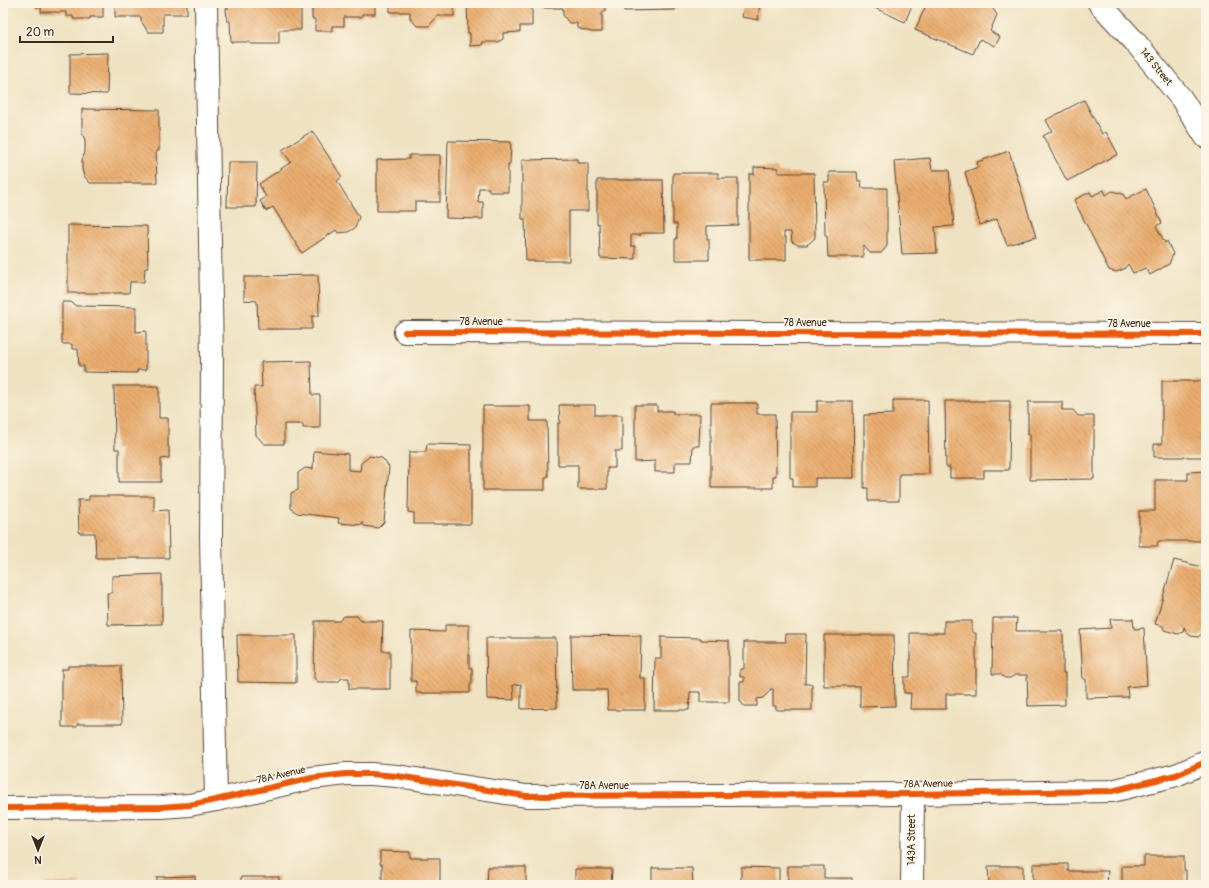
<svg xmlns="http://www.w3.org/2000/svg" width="1209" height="888" viewBox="0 0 1209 888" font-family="Pangolin,sans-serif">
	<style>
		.building { fill: url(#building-back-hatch) }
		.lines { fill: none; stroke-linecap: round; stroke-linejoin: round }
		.minor-casing { stroke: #564637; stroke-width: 24 }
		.minor { stroke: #fff; stroke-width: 22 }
		.cycleway-casing { stroke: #fcf5e5; stroke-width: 8 }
		.cycleway { stroke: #e8590c; stroke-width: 6 }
		.labels { text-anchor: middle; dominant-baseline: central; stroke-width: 3.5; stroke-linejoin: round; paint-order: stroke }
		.street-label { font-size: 10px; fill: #3b2a1e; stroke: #fcf5e5 }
	</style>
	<defs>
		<pattern id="building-back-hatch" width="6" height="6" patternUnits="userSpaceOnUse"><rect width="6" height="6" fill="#eaad6f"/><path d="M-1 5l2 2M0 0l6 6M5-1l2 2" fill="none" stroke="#bf8d5b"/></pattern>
	</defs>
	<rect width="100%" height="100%" fill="#fcf5e5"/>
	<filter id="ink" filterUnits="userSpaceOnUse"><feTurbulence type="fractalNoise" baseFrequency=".025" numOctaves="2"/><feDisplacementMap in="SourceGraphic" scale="8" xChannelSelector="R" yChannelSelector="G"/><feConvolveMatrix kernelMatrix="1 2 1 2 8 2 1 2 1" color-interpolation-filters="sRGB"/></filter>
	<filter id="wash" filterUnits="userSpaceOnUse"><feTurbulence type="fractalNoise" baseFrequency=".012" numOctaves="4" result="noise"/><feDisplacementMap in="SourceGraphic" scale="16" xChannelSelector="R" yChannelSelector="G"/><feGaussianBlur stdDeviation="0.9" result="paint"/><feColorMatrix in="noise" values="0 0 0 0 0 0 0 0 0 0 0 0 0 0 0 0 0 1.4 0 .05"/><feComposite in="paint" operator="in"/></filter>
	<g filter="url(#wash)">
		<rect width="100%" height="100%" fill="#efe2c2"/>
		<g id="blocks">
			<g class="building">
				<polygon points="36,3 103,3 103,17 90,17 90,19 73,19 73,16 66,16 66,12 41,12 41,7 36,7"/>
				<polygon points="115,3 187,3 187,14 163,14 163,32 148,32 141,21 141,17 115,17"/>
				<polygon points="229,3 301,3 301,30 279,30 279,44 250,44 250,42 231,42 230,21 227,21 226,8 229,8"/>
				<polygon points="312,3 375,3 375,14 362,14 362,17 344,17 344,26 332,26 332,31 315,31 315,19 312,19"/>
				<polygon points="390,3 454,3 454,16 436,16 435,19 429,26 417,26 410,18 410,12 390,12"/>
				<polygon points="467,3 532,3 532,26 520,26 520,32 503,33 503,39 498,42 483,42 482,45 470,46 470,33 468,33"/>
				<polygon points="544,3 605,3 605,12 602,12 602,32 591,32 577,28 577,23 569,23 563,15 563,8 544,8"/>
				<polygon points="624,3 690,3 690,6 675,7 675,10 624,11"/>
				<polygon points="729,3 760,3 758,20 742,17 744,6 729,4"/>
				<polygon points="821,3 832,3 832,5 821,4"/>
				<polygon points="864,3 913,3 905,22"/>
				<polygon points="927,3 988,3 991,6 997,15 990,31 1000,37 995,46 980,39 973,54 915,30"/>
				<polygon points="108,53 107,94 70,93 70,54"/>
				<polygon points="1084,100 1102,134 1106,132 1118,154 1067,181 1043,136 1052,131 1046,120"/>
				<polygon points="82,109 159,110 159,151 156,151 157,183 90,183 84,176 82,169 82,160 85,152 85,140 82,133"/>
				<polygon points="312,131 342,177 337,181 359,217 355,228 348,232 338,233 336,230 302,253 273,207 266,211 260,201 266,197 259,184 291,162 282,150"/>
				<polygon points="448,141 511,142 510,165 508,165 508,192 489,192 489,188 479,188 478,202 483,202 483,219 446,218"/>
				<polygon points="1009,151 1036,237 1007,245 997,219 980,225 965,172 978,167 977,162"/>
				<polygon points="409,155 440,155 440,202 415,202 415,211 377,211 377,160 409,159"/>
				<polygon points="930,158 932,170 949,170 954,226 935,227 937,253 902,254 894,161"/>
				<polygon points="577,159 577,163 588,163 588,211 569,211 569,261 526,261 525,219 522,219 522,160"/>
				<polygon points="228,162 257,162 256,207 227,207"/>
				<polygon points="754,167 778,168 778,173 814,173 815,238 807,245 798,245 792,242 791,232 784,232 784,237 786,237 786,260 749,260 749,174 754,174"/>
				<polygon points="829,172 857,172 858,181 861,181 862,188 887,188 887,246 881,253 870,253 863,245 863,257 828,257 827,236 825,236 824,182 829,182"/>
				<polygon points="673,173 718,173 718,178 738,178 738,225 707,226 707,239 709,239 709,260 675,260 675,239 677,239 677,224 673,224"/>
				<polygon points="597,180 663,180 664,233 641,233 641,235 631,235 631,246 635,246 635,259 600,258 599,223 597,224"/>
				<polygon points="1146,189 1162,223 1156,226 1165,243 1167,241 1173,254 1169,264 1150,275 1146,268 1133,273 1128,264 1124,269 1116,272 1109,270 1074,200 1090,192 1092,196 1104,190 1106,195 1112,191 1123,194 1126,199"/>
				<polygon points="68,225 147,226 148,268 145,268 144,282 130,282 129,293 68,293"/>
				<polygon points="318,275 319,316 312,316 312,329 258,329 257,301 244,300 244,277 257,277 257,276"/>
				<polygon points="62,302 71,302 76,306 136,307 136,332 146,331 146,370 137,370 137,373 84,372 84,366 79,366 78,349 72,349 72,344 62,344"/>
				<polygon points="311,361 312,395 320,395 320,428 303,428 303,424 284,424 284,444 264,444 256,435 254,387 262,387 261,362"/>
				<polygon points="1162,381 1206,381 1206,444 1205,444 1205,457 1154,457 1154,444 1162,444"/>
				<polygon points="114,386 159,386 159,418 168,418 168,447 169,447 169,458 161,459 161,482 119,482 119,449 115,449"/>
				<polygon points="893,400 928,400 929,474 899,474 899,501 868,501 868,488 864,488 864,415 893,414"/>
				<polygon points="817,401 853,401 854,478 815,478 815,487 793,487 793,478 790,478 790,412 817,412"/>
				<polygon points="945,401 1010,401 1009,470 984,470 984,478 950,478 950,467 946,467"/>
				<polygon points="1028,402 1062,402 1062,410 1073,410 1078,416 1094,416 1094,479 1030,480 1030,434 1028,434"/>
				<polygon points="711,403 757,403 757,414 775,414 776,476 773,476 773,488 711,488"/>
				<polygon points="559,405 595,405 595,415 622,415 622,451 615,451 615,468 607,468 607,489 578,489 578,465 558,465 558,423 560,423"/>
				<polygon points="635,405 657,405 657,411 673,411 673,414 700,414 699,446 693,446 692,462 675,462 675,472 655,472 655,461 635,462"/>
				<polygon points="483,406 530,406 530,421 547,421 548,477 545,477 545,490 483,490"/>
				<polygon points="427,444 471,445 471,524 414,524 414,513 408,512 409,452 426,452"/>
				<polygon points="314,451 348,454 348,470 360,471 361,463 370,456 382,458 389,467 384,522 378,528 364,526 362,522 362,525 338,523 339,518 297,513 291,508 291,493 298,490 298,473 305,468 313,469"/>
				<polygon points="1206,471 1206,541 1158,541 1157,546 1139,546 1139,511 1155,511 1155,480 1188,480 1188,472"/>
				<polygon points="89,496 154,496 154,511 168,510 169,558 96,558 95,533 79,533 78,500 89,500"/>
				<polygon points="1174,560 1206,568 1206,611 1205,614 1206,624 1203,633 1198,637 1191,636 1187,633 1184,627 1183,632 1178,634 1164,630 1163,626 1155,624"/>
				<polygon points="162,574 162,624 108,625 107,593 112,593 112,576"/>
				<polygon points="344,616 357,616 361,621 383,621 382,651 390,651 390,689 349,689 349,678 342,678 338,682 318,682 314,678 315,621 339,621"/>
				<polygon points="993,618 1017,618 1016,631 1063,631 1063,673 1065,673 1065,705 1028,706 1027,675 1015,675 1010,678 1005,678 1000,674 992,674"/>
				<polygon points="1110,619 1133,619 1134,629 1144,628 1147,685 1127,687 1128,697 1086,698 1086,679 1083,679 1080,630 1111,628"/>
				<polygon points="944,621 972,621 972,633 976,633 976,694 946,694 946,709 910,709 911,693 904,693 904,677 910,677 910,633 944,633"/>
				<polygon points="445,625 469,625 469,668 472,668 472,684 470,684 470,693 416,693 416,681 411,681 411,631 445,632"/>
				<polygon points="785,634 806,634 805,684 812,684 812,710 776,710 776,706 773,706 773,689 770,689 770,691 763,698 757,699 757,706 744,706 740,701 740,682 744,682 744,677 740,677 740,669 744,669 744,642 786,642"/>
				<polygon points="237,635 296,635 296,683 238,682"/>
				<polygon points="571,635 641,636 640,678 645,678 645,710 608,710 607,690 572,690"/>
				<polygon points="824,635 894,635 895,706 860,707 860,686 824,686"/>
				<polygon points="661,637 701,638 701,640 729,641 729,702 700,702 700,692 690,692 689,710 654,710 655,658 661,658"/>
				<polygon points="486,638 556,638 557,708 521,709 521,684 513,685 514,700 487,699"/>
				<polygon points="68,666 121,666 122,724 77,724 77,727 62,727 62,669 68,669"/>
				<polygon points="380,851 410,852 410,858 440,858 440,885 382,885 382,864 380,864"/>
				<polygon points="1144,856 1184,856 1184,870 1186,870 1186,885 1122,885 1122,866 1144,866"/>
				<polygon points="1033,864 1068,864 1068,871 1108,871 1107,885 1033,885"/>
				<polygon points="788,866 824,866 824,878 852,878 852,885 788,885"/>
				<polygon points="988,866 1023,866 1023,885 974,885 977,883 989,883"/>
				<polygon points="488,867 526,867 526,885 487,885"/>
				<polygon points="741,867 779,868 779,885 741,885"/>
				<polygon points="652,868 692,868 693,885 652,885"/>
				<polygon points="575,869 612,869 611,885 575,885"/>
				<polygon points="195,876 195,883 196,883 196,885 157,885 157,877"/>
				<rect x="241" y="877" width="38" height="8"/>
				<rect x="45" y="883" width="35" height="2"/>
			</g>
		</g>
	</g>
	<g filter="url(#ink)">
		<use href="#blocks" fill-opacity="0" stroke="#564637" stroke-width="1"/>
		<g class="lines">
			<defs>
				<g id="minor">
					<polyline points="206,3 212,361 211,537 216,800"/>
					<polyline points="1099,3 1136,43 1181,98 1206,137"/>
					<polyline points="405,332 1206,334"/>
					<polyline points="3,808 161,807 189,805 216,800 312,778 346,774 371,774 397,776 526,796 913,794 1112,791 1176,775 1206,762"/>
					<polyline points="912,885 913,794"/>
				</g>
			</defs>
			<use href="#minor" class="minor-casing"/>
			<use href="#minor" class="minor"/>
			<defs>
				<g id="cycleway">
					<polyline points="405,332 1206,334"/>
					<polyline points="3,808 161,807 189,805 216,800 312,778 346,774 371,774 397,776 526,796 913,794 1112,791 1176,775 1206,762"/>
				</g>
			</defs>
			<use href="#cycleway" class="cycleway-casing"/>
			<use href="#cycleway" class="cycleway"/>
		</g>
	</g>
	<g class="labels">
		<g class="street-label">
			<text transform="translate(1156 67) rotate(51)">143 Street</text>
			<text x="481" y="322">78 Avenue</text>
			<text x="805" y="323">78 Avenue</text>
			<text x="1129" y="324">78 Avenue</text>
			<text transform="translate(281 775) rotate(-13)">78A Avenue</text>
			<text transform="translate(928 784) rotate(-1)">78A Avenue</text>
			<text x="604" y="786">78A Avenue</text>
			<text transform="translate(912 840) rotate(-90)">143A Street</text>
		</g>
	</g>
	<rect width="1209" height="888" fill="none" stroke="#fcf5e5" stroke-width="16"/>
	<g transform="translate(38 850) rotate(180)" stroke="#fcf5e5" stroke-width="3" paint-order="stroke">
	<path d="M0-3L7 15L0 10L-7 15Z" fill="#3b2a1e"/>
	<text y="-6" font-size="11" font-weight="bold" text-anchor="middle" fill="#3b2a1e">N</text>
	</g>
	<path d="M20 36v6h93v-6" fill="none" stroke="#3b2a1e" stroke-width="2"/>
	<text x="26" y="36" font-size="12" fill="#3b2a1e" stroke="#fcf5e5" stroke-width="3" paint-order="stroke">20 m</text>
</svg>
